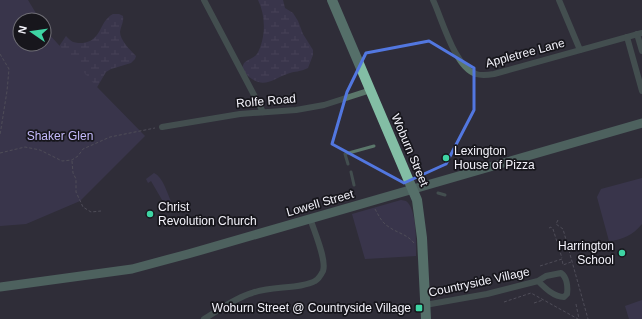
<svg xmlns="http://www.w3.org/2000/svg" width="642" height="319" viewBox="0 0 642 319" font-family="Arial,sans-serif">
	<style>
		.wetland { fill: url(#wetland-marsh) }
		.green { fill: #463f63 }
		.lines { fill: none; stroke-linecap: round; stroke-linejoin: round }
		.path { stroke: #74727d; stroke-width: 1; stroke-dasharray: 3 2; stroke-linecap: butt }
		.lane { stroke: #5b776b; stroke-width: 3 }
		.street { stroke: #5b776b; stroke-width: 6 }
		.secondary { stroke: #729f8c; stroke-width: 9 }
		.primary { stroke: #83bea5; stroke-width: 10 }
		.marked { fill: none; stroke: #5277e0; stroke-width: 3; stroke-linejoin: round }
		.poi-dot { fill: #3ed4a3; stroke: #17161c; stroke-width: 1.5 }
		.labels { text-anchor: middle; dominant-baseline: central; stroke-width: 3.5; stroke-linejoin: round; paint-order: stroke }
		.street-label { font-size: 12px; fill: #f3f2fa; stroke: #17161c }
		.park-label { font-size: 12px; fill: #c5bbfc; stroke: #17161c }
		.poi-label { font-size: 12px; fill: #f3f2fa; stroke: #17161c; text-anchor: start }
	</style>
	<defs>
		<pattern id="wetland-marsh" width="20" height="14" patternUnits="userSpaceOnUse"><rect width="20" height="14" fill="#463f63"/><path d="M1 5h8M5 5V1M11 12h8M15 12V8" fill="none" stroke="#615b7a"/></pattern>
	</defs>
	<rect width="100%" height="100%" fill="#2f2d39"/>
	<g class="wetland">
		<path d="M258,0H283L285,8L293,13L298,21L303,34L313,50V55L308,68C300,72 295,71 287,74C275,78 265,88 252,79C247,76 245,73 242,68L244,63C248,59 254,58 257,54C266,38 266,16 258,0Z"/>
		<path d="M113,14H119L123,16C124,21 121,26 120,32C120,40 130,50 136,56L135,59L131,63L111,69L106,72L96,89L58,48L66,36C68,38 71,41 73,42C76,43 80,43 83,43C103,40 98,22 113,14Z"/>
	</g>
	<g class="green">
		<polygon points="0,0 28,0 40,20 20,20 20,44 44,44 44,27 47,32 98,88 145,136 80,201 26,224 0,226"/>
		<path d="M154,173C163,177 167,193 171,201L165,205L151,181L148,183L146,179Z"/>
		<path d="M642,178V224C633,235 622,240 609,241L597,197L601,189Z"/>
		<path d="M401,200L406,201C417,209 416,243 416,256L365,259L352,214Z"/>
		<polygon points="642,300 642,319 629,319 625,306"/>
	</g>
	<g class="lines">
		<g class="path">
			<polyline points="0,54 9,69 7,91 0,135"/>
			<polyline points="0,153 25,147 40,150 62,161 72,160 78,156 83,149 110,137 155,128"/>
			<polyline points="72,161 73,173 76,179 76,192 83,207 91,212 101,211"/>
			<path d="M375,209C379,216 382,223 389,227C397,233 407,234 414,243"/>
			<polyline points="558,220 556,224 563,229 588,319"/>
			<polyline points="549,228 551,227 553,229 562,258"/>
			<polyline points="540,266 562,259 563,265 571,262"/>
			<polyline points="504,302 531,293 578,319"/>
			<polyline points="534,303 543,300"/>
			<polyline points="576,304 579,319"/>
		</g>
		<g class="lane">
			<polyline points="348,164 345,154 374,146"/>
			<polyline points="351,172 354,185"/>
			<polyline points="438,193 445,195"/>
		</g>
		<g class="street">
			<polyline points="204,0 263,112"/>
			<path d="M433,0C442,19 455,68 476,74C482,76 488,75 494,74L642,33"/>
			<polyline points="559,0 580,50"/>
			<polyline points="637,34 642,51"/>
			<polyline points="627,37 642,91"/>
			<polyline points="162,127 240,114 296,110 324,105 371,90"/>
			<path d="M425,305L487,294L538,281C545,288 554,297 564,297L567,294C568,287 567,277 561,273L546,276L538,281"/>
			<path d="M204,319C219,310 235,298 252,293C270,286 301,289 315,281C319,279 321,275 323,271C327,260 314,231 310,218"/>
		</g>
		<polyline class="secondary" points="0,287 132,269 188,254 642,123"/>
		<polyline class="primary" points="332,0 417,200 422,238 426,319"/>
	</g>
	<path d="M0 0H642V319H0ZM429,41L474,68V110L446,164L404,183L332,144L347,92L366,53Z" fill="#2f2d39" fill-opacity=".55" fill-rule="evenodd"/>
	<path class="marked" d="M429,41L474,68V110L446,164L404,183L332,144L347,92L366,53Z"/>
	<g class="poi-dot">
		<circle cx="446" cy="158" r="4"/>
		<circle cx="150" cy="214" r="4"/>
		<circle cx="622" cy="253" r="4"/>
		<rect x="415" y="304" width="8" height="8" rx="2"/>
	</g>
	<g class="labels">
		<g class="street-label">
			<text transform="translate(525 53) rotate(-15)">Appletree Lane</text>
			<text transform="translate(266 101) rotate(-5)">Rolfe Road</text>
			<text transform="translate(410 150) rotate(67)">Woburn Street</text>
			<text transform="translate(320 203) rotate(-16)">Lowell Street</text>
			<text transform="translate(479 282) rotate(-12)">Countryside Village</text>
		</g>
		<g class="park-label">
			<text x="60" y="136">Shaker Glen</text>
		</g>
		<g class="poi-label">
			<text x="454" y="151">Lexington<tspan x="454" dy="14">House of Pizza</tspan></text>
			<text x="158" y="207">Christ<tspan x="158" dy="14">Revolution Church</tspan></text>
			<text x="614" y="246" text-anchor="end">Harrington<tspan x="614" dy="14">School</tspan></text>
			<text x="411" y="308" text-anchor="end">Woburn Street @ Countryside Village</text>
		</g>
	</g>
	<g transform="translate(32 32) rotate(283)"><circle r="19" fill="#17161c" stroke="#6f6e75"/>
	<path d="M0-3L7 15L0 10L-7 15Z" fill="#3ed4a3"/>
	<text y="-6" font-size="11" font-weight="bold" text-anchor="middle" fill="#f3f2fa">N</text>
	</g>
</svg>
